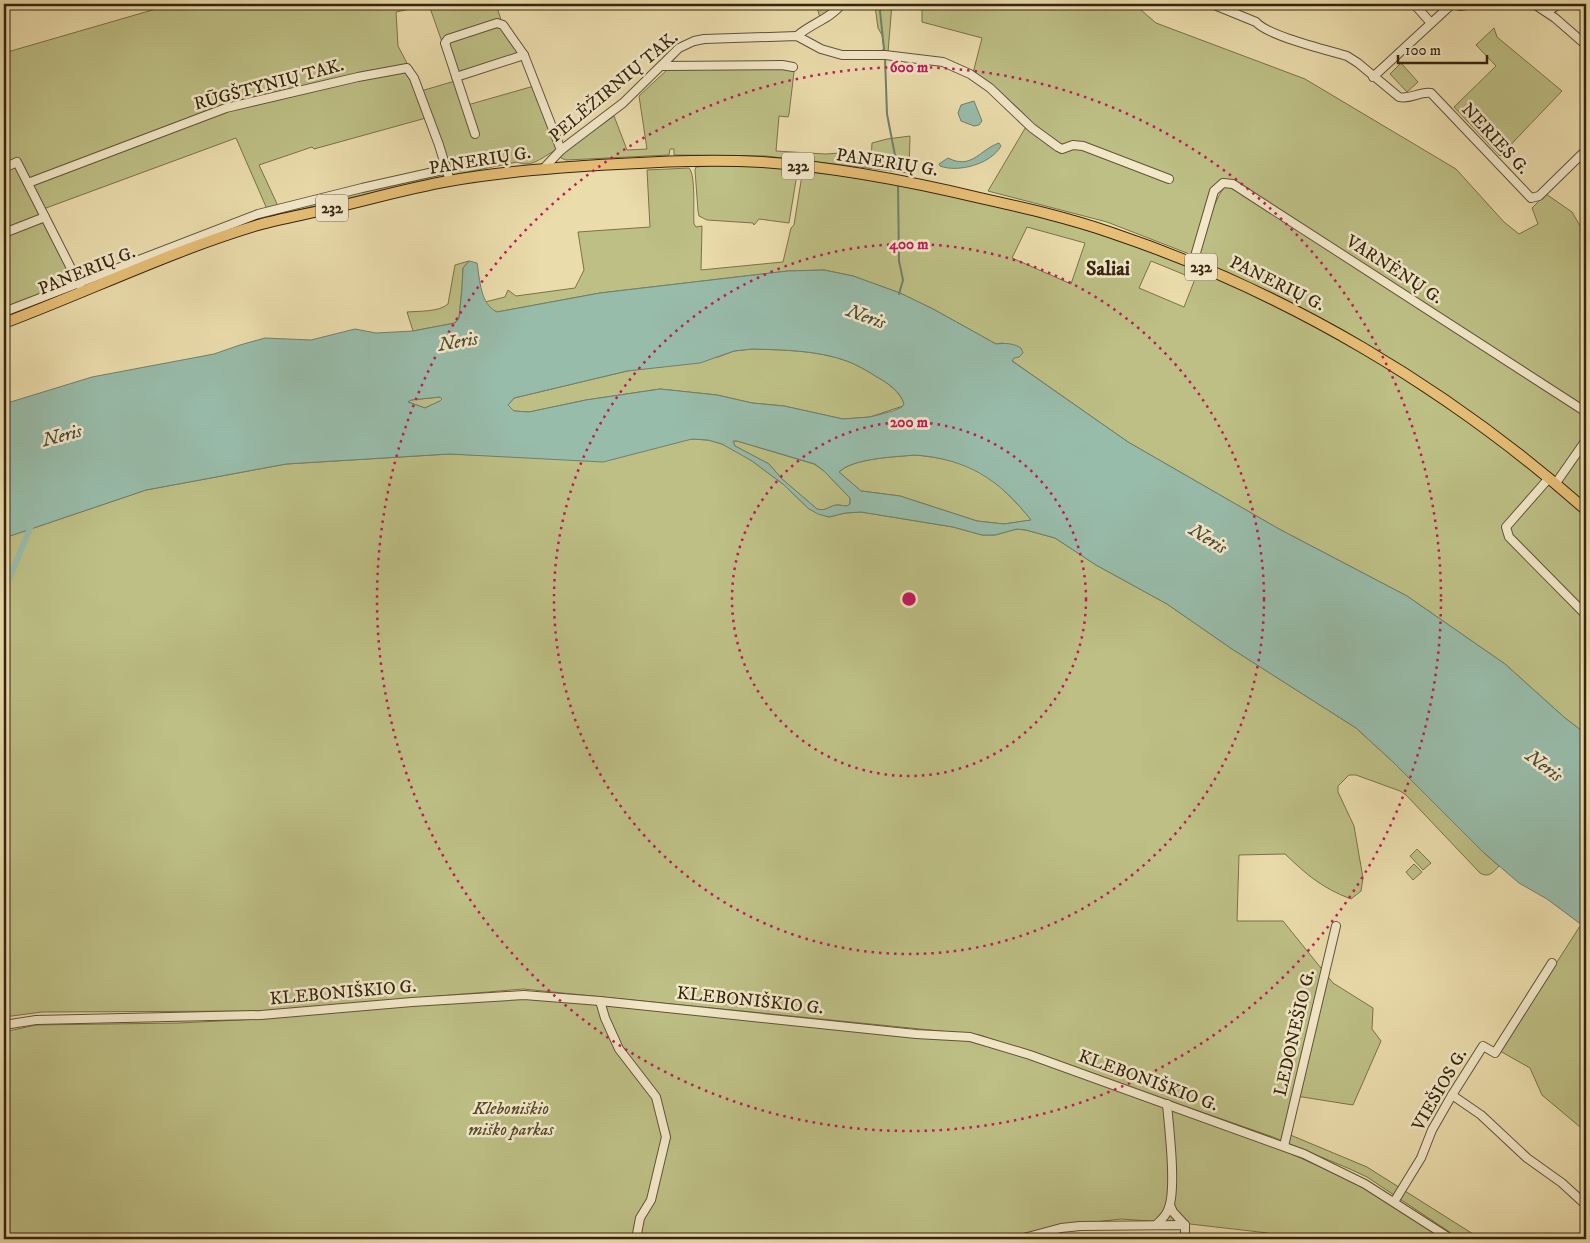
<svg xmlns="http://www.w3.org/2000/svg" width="1590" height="1243" viewBox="0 0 1590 1243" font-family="'IM FELL DW Pica',serif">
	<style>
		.green { fill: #bdbf85; stroke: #7a724a; fill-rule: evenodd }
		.water { fill: #98bcaa; stroke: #717f6c; fill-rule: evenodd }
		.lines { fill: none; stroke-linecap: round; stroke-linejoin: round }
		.stream { stroke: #717f6c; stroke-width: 2 }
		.canal { stroke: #98bcaa; stroke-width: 6 }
		.minor-casing { stroke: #635236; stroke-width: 10 }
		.major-casing { stroke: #36240f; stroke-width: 12 }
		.minor { stroke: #f2e8c9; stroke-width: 8 }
		.major { stroke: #e6be76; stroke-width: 10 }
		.ring { fill: none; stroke: #c2185b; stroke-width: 2.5; stroke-dasharray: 2.5 5 }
		.labels { text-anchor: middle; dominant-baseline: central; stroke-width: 5; stroke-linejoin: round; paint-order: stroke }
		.shield { fill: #f2e8c9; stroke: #6e5f47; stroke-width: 1 }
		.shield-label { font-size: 16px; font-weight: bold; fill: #36240f }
		.street-label { font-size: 18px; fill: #36240f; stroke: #f2e8c9 }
		.park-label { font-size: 18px; font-style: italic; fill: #584b2c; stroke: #f2e8c9 }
		.water-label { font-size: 19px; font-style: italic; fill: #4e4a36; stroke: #f2e8c9 }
		.quarter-label { font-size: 20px; font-weight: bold; fill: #36240f; stroke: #f2e8c9 }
		.centre { fill: #c2185b; stroke: #f2e8c9; stroke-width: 2.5 }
		.ring-label { font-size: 15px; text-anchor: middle; font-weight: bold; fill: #c2185b; stroke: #f2e8c9; stroke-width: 5; stroke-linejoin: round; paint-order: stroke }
	</style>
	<rect width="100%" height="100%" fill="#ebdcac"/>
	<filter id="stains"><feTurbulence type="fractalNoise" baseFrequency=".004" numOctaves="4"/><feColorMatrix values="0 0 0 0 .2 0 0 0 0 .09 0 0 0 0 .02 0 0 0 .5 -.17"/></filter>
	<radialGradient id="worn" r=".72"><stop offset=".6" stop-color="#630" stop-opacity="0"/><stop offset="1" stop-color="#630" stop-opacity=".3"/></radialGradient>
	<g class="green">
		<polygon points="173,4 496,4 501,20 446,38 442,42 429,5 396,12 398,46 409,67 372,70 216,110 29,179 18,160 4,167 4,53"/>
		<polygon points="816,4 842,4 821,21"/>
		<polygon points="872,4 892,4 888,52 877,53 884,49 882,35 878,28 875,6"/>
		<polygon points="922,4 1134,4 1156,23 1305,79 1456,169 1504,222 1519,234 1538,224 1532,208 1546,194 1572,212 1586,236 1586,410 1233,181 1218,183 1192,255 1107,222 988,191 1027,125 973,73 982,38 922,22"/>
		<polygon points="500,26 521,53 457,73 448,41"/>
		<polygon points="1494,28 1497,37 1562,91 1500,156 1454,107 1496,66 1476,45"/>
		<polygon points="1401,63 1418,82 1407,92 1390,74"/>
		<polygon points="791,68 794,72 789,114 788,117 779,116 776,151 826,154 840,153 871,162 872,143 887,139 910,136 909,173 766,156 674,155 674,149 670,149 669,155 566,160 561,158 560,155 562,153 614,116 627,150 647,149 639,96 668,69"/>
		<polygon points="408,71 426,118 314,149 312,147 259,165 278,206 267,209 236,138 46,208 44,207 32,184 233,108 353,81"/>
		<path d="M455,81L464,106L534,86L558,149C544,155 533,169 517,162L453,175L421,91Z"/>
		<polygon points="730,164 780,168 797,174 789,223 759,219 754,225 753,223 707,220 699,216 698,211 695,170 696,167"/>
		<polygon points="17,165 43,216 4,232 4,171"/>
		<path d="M689,168C696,175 693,212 694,224L696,227L702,226L701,270L783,262L791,228L794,225L802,175L807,172L851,176L896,182L1077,226L1133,244L1204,272L1282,307L1384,366L1507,448L1586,517V734L1565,718L1505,664L1407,596L1279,529L1128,442L1011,360L1014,358L1003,343L996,344L933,309L900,293L853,276L824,270L788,271L600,293L497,312L490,309L485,302L505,297L508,290L516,296L575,288L584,270L578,232L650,227L647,170ZM1027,227L1085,243L1071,284L1012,258ZM1151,261L1195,279L1184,307L1139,288Z"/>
		<polygon points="444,173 442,177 263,218 264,215"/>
		<path d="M1226,186H1231L1586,414V436L1567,464L1555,478L1450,399L1203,264L1199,257C1203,241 1214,196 1226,186Z"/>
		<polygon points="45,219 75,281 4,309 4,236"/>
		<path d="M469,261L463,268L462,288L459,318L455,323L413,331L407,312C419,311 439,312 448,304L455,265Z"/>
		<path d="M752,349C784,350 816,350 847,361C857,365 868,371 877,377C888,383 900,392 904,404L903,406L870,417L843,419L784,406L752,403L717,395L660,389L586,400L529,412L514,411L508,405L514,398L627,371L718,357L734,351Z"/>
		<polygon points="440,397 442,399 440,401 425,408 408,402 411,400"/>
		<path d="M692,439L708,440L722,444L737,451L752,461L783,484L809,509L829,517L845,513L861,512L953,527L982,535H995L1017,529L1026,530L1055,538L1096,565L1167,604L1232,649L1356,728L1392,761L1483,852L1499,866C1493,873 1488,878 1480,873L1406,795L1400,791L1356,775H1349L1338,786V792L1354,826L1363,878L1361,891L1351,899C1322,888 1307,875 1285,854L1239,855L1237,921H1283L1333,983L1373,1008L1372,1029L1381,1041L1353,1105L1296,1096L1288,1134L1367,1167L1481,1239H1460L1367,1177L1350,1169L1273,1137L980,1035L523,989L262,1011L42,1012L4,1017V538L146,490L286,464L449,454L504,456Z"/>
		<path d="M733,441H737L814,464L824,471L850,498V504L847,506C844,506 841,505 838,505C829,505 827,512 817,509L782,479L769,464L735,446Z"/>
		<polygon points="1586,444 1586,506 1561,483"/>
		<path d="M915,455C939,457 971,463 991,479C1006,491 1019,506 1032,520L1004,524L977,521L900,496L861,491L839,472C854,458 894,457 915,455Z"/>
		<polygon points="1417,849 1431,863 1423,870 1410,856"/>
		<polygon points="1414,864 1422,872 1413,880 1406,872"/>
		<polygon points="1580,926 1586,928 1586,1132 1542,1095 1530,1068 1500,1051"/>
		<polygon points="524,998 620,1005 965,1040 1029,1058 1285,1151 1349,1180 1387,1201 1443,1239 1268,1239 1268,1233 1190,1224 1121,1219 1067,1225 996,1239 4,1239 4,1032 36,1025 179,1023 261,1019 419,1005"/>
	</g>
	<g class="water">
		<polygon points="974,101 982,121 979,125 974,126 961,121 958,113 961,105"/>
		<path d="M999,143L1001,146C991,164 958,173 940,166L939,164L948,158C972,170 979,150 999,143Z"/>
		<path d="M469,261L477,263C480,280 480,304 497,312L600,293L788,271L824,270L853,276L900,293L933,309L996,344C1005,343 1013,343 1021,348L1023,353L1019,357L1014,358L1012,361L1128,442L1279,529L1407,596L1505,664L1565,718L1586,734V928L1547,899L1519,883L1483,852L1392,761L1356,728L1232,649L1167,604L1096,565L1055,538L1026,530L1017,529L995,535H982L953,527L861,512L845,513L829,517L818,514L809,509L783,484L752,461L722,444L708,440L692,439L603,462L449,454L286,464L146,490L4,538V404L92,377L214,354L240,345L265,338L311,340L355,329L376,333L413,331L455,323L459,318L462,288L463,268ZM752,349C784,350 816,350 847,361C857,365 868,371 877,377C888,383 901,392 904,404L902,407L893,411L870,417L843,419L784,406L752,403L717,395L660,389L586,400L529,412L514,411L508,405L514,398L627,371L700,363L734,351ZM440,397L442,399L440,401L425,408L408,402L411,400ZM733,441H737L815,464L824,471L850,498V504L847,506C844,506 841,505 838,505C829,505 827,512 817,509L782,479L769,464L735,446ZM915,455C967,459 999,479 1031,520L1004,524L977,521L900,496L861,491L839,472C853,458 895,457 915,455Z"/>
	</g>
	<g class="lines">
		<g class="stream">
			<polyline points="883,4 880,11 884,49"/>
			<polyline points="885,58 887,114 898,171"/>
			<polyline points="671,62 676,56"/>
			<polyline points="898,185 899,261 903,280 899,294"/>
		</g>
		<polyline class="canal" points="4,591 33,521"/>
		<defs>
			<g id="minor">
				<path d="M1212,4L1256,22C1268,36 1327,50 1347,56L1358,63L1399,97C1410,100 1420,91 1431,93L1531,198L1539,196L1586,150"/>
				<polyline points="1414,4 1431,23"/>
				<polyline points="1534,4 1555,18 1586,45"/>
				<polyline points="1547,12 1559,4"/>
				<path d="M797,36C812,23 830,19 842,4"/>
				<polyline points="663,66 782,65 793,67"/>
				<polyline points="456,77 524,55"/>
				<polyline points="1373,77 1452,4 1460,6 1474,4"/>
				<polyline points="475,134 445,43 448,39 497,23 503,25 524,55 561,150"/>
				<polyline points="4,168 17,162 80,286"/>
				<polyline points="544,168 561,150 623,103 679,48 694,41 704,39 797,36 821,49 842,55 885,55 943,62 970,74 990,88 1032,128 1058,147 1062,149 1073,145 1083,146 1169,179"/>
				<polyline points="28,183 226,108 358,77 407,68 414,78 439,145 450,181"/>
				<polyline points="4,233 45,217"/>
				<polyline points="1193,263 1214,191 1223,183 1233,184 1586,412"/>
				<polyline points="4,312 258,214 362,188 447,169"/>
				<polyline points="1549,478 1506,527 1509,537 1586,615"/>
				<polyline points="1556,483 1586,440"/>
				<polyline points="600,1001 605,1018 619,1049 656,1097 666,1137 651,1200 640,1218 636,1239"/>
				<polyline points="4,1025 36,1020 261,1015 412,1002 524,995 600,1001 916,1034 970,1037 1030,1055 1304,1154 1365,1184 1451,1239"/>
				<polyline points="1452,1095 1481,1115 1527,1158 1562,1183 1586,1205"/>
				<polyline points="1284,1146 1336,926"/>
				<polyline points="1394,1202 1421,1158 1432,1130 1452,1095 1483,1046 1495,1053 1552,963"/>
				<polyline points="1170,1205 1173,1212 1185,1225"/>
				<path d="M1156,1225C1160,1221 1166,1216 1168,1210C1177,1191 1169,1128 1167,1104"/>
				<polyline points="1020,1239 1061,1228 1080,1226 1185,1225 1185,1239"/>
			</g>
			<path id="major" d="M4,323C89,291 171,251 258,225C282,218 308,214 332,208C371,199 409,188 449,181C504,171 561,167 618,164C666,161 714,159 762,162C836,167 909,181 980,198C1025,208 1069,218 1112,233C1287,292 1448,388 1586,510"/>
		</defs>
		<use href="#minor" class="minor-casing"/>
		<use href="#major" class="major-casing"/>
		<use href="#minor" class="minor"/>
		<use href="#major" class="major"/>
	</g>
	<g class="ring">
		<circle cx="909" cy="599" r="177"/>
		<circle cx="909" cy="599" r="355"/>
		<circle cx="909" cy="599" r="532"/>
	</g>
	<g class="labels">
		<g class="shield">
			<rect x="782" y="152.5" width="32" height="27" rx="4"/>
			<rect x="316" y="194.5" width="32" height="27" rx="4"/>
			<rect x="1185" y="253.5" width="32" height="27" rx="4"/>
		</g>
		<g class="shield-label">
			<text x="798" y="166">232</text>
			<text x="332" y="208">232</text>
			<text x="1201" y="267">232</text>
		</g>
		<g class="street-label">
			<text transform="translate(269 85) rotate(-15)">RŪGŠTYNIŲ TAK.</text>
			<text transform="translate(614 87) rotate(-40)">PELĖŽIRNIŲ TAK.</text>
			<text transform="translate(1495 139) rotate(47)">NERIES G.</text>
			<text transform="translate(480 161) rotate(-9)">PANERIŲ G.</text>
			<text transform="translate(887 163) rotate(9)">PANERIŲ G.</text>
			<text transform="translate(1394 270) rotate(33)">VARNĖNŲ G.</text>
			<text transform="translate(87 271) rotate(-22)">PANERIŲ G.</text>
			<text transform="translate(1277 284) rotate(26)">PANERIŲ G.</text>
			<text transform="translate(343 993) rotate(-5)">KLEBONIŠKIO G.</text>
			<text transform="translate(750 1001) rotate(6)">KLEBONIŠKIO G.</text>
			<text transform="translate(1295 1033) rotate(-77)">LEDONEŠIO G.</text>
			<text transform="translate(1148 1081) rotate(20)">KLEBONIŠKIO G.</text>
			<text transform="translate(1440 1090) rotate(-60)">VIEŠIOS G.</text>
		</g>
		<g class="park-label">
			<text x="511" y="1109">Kleboniškio<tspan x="511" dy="21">miško parkas</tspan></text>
		</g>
		<g class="water-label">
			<text transform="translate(866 317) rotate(20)">Neris</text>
			<text transform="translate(458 342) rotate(-10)">Neris</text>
			<text transform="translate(62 436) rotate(-15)">Neris</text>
			<text transform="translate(1208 539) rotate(32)">Neris</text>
			<text transform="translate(1544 766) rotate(37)">Neris</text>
		</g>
		<g class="quarter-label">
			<text x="1108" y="269">Saliai</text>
		</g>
	</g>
	<circle cx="909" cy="599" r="8" class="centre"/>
	<g class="ring-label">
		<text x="909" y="72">600 m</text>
		<text x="909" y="249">400 m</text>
		<text x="909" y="427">200 m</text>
	</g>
	<rect width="1590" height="1243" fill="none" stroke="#ebdcac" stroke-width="20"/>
	<rect x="5" y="5" width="1580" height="1233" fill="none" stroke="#36240f" stroke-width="2.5"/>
	<rect x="10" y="10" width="1570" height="1223" fill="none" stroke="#36240f"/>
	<path d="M1398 55v8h89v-8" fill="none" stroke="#36240f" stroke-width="2.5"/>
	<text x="1405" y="55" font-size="15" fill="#36240f" stroke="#f2e8c9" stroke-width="4" paint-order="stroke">100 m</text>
	<rect width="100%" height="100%" filter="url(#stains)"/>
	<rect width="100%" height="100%" fill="url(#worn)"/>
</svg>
